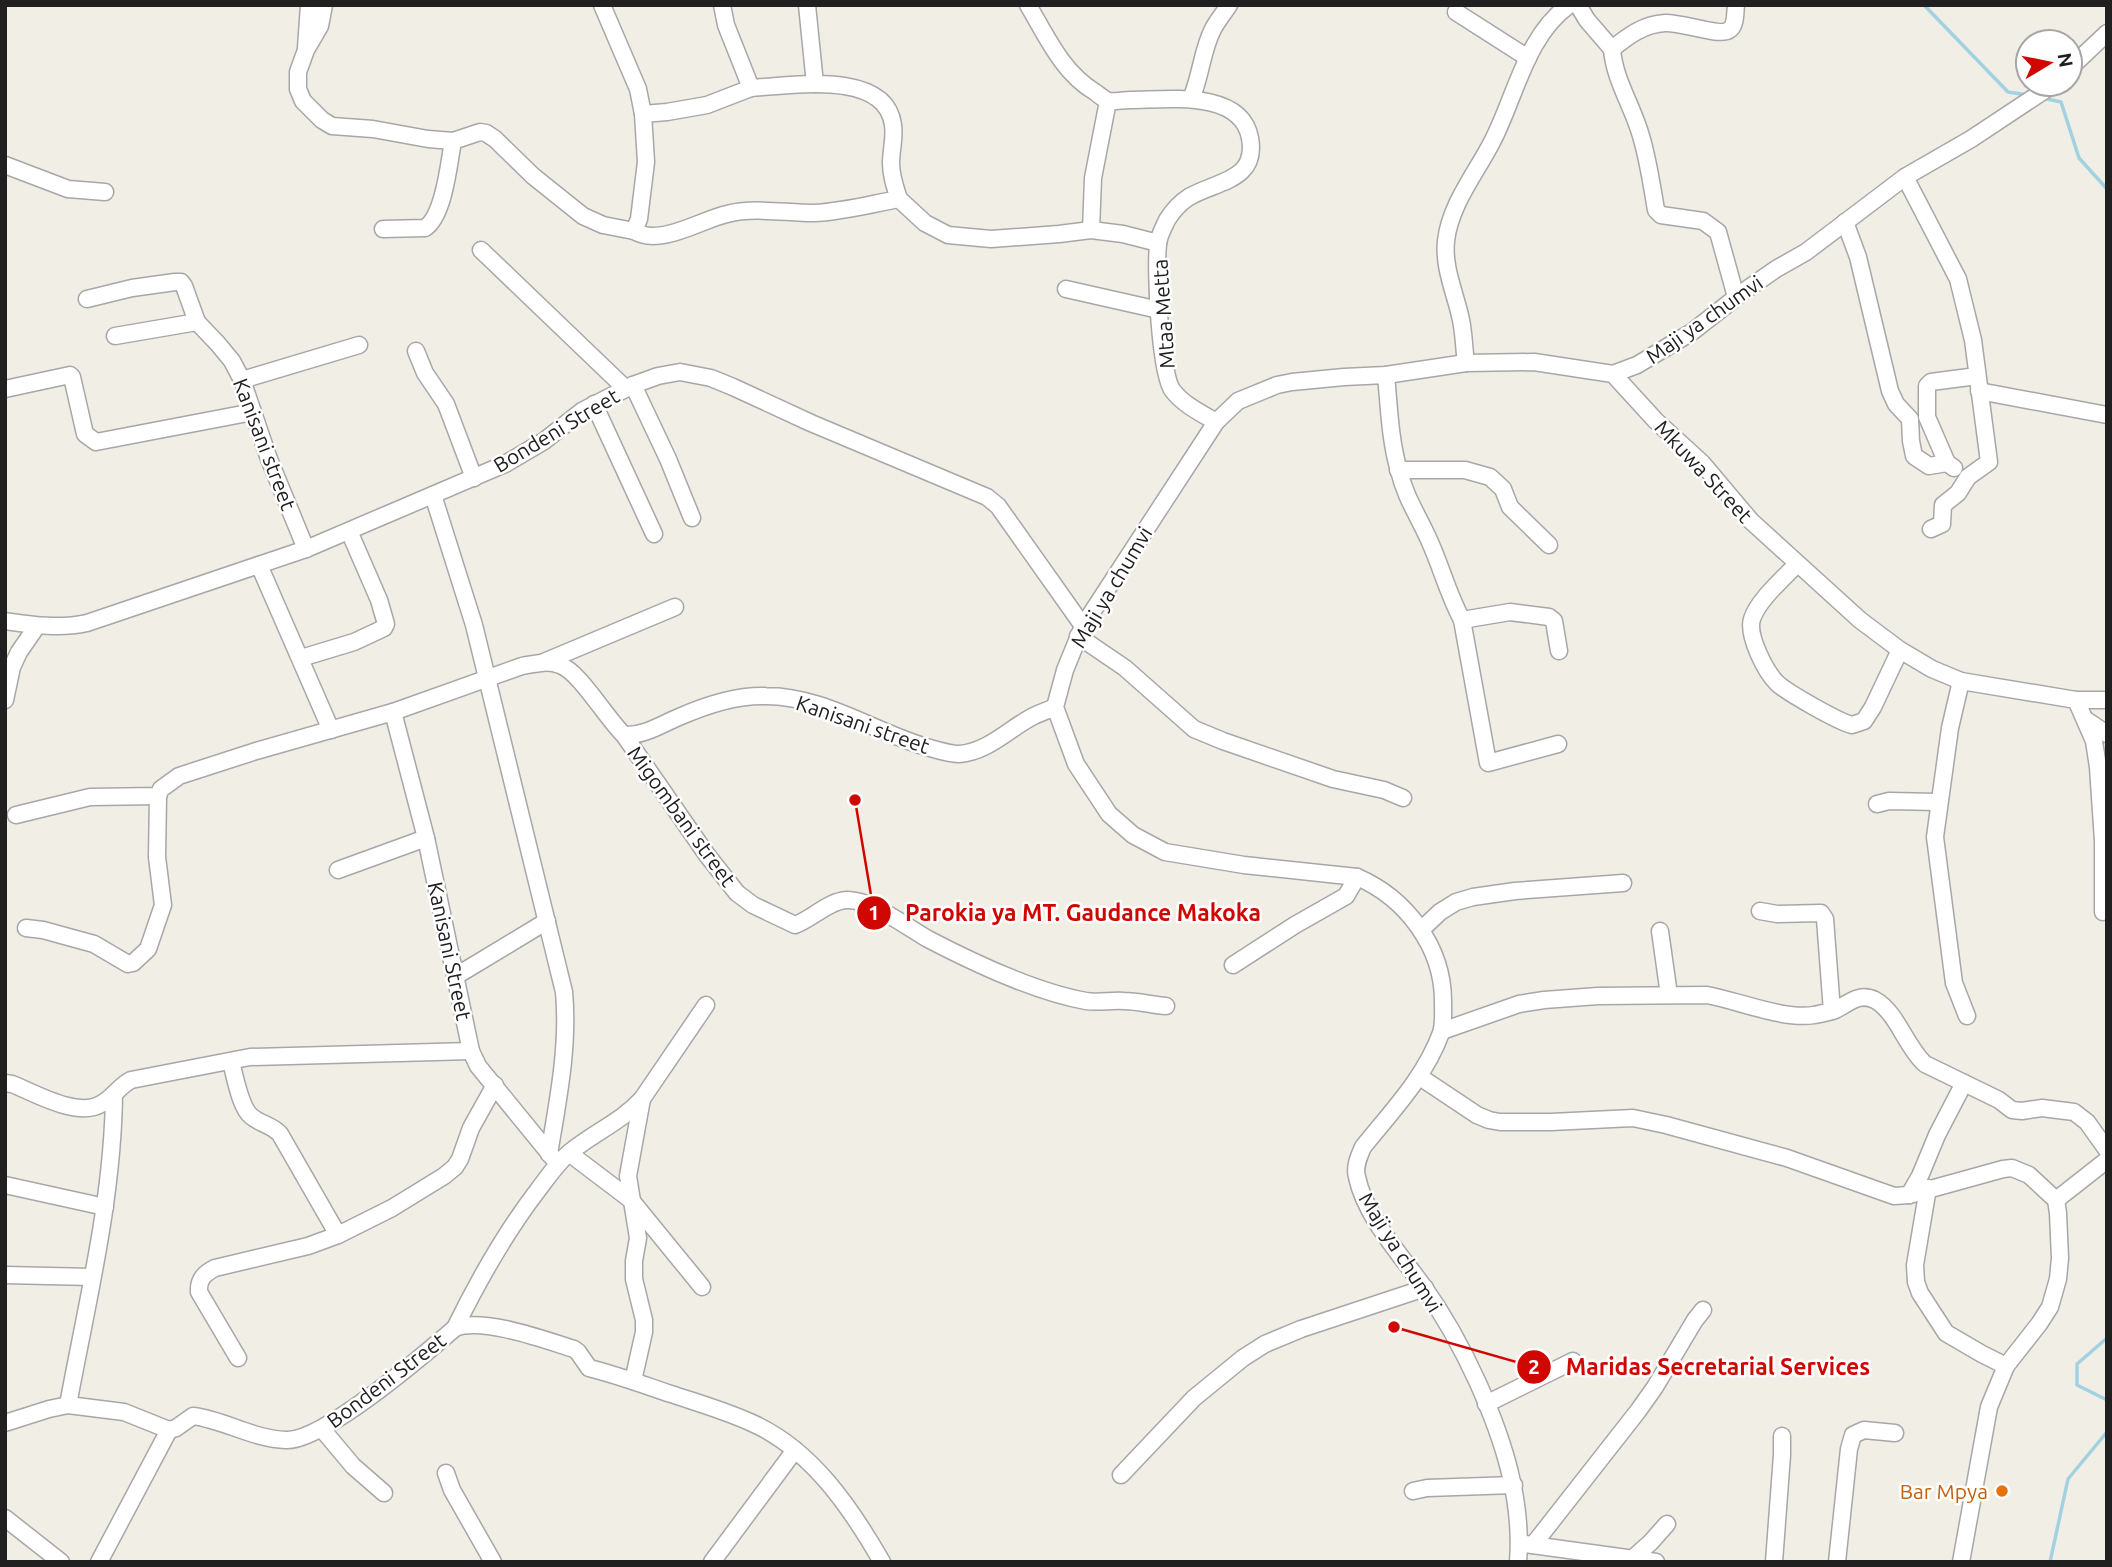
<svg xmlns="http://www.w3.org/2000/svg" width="2112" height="1567" viewBox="0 0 2112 1567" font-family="Ubuntu,sans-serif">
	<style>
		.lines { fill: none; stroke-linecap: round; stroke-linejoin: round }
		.stream { stroke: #a2d2e2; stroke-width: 3.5 }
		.minor-casing { stroke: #a7a7a7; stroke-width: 19 }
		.minor { stroke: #fff; stroke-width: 16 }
		.food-dot { fill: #e8710a; stroke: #fff; stroke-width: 2.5 }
		.labels { text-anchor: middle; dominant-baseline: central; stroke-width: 5; stroke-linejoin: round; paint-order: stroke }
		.street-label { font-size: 21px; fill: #202020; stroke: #fff }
		.food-label { font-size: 21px; fill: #c56008; stroke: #fff; text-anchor: end }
		.leader { fill: none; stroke: #cf0700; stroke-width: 2.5 }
		.callout-dot { fill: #cf0700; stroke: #fff; stroke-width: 2.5 }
		.mark-label { font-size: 21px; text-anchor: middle; font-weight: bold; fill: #fff }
		.callout-label { font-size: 23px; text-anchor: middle; font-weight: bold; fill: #cf0700; stroke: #fff; stroke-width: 5; stroke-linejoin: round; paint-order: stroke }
	</style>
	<rect width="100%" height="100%" fill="#f1eee5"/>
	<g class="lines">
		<g class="stream">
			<polyline points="1924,5 2008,92 2028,95"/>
			<polyline points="2043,98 2061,102 2079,158 2107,189"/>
			<polyline points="2107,1338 2077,1364 2077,1385 2107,1400"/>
			<polyline points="2050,1562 2068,1479 2107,1432"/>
		</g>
		<defs>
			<g id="minor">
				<polyline points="324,5 320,26 306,50 298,72 298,89 303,101 322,120 332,126 373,129 428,139 453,141 480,132 486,133 495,139 533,176 583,216 603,225 634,231"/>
				<path d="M602,5L638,89L643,114L646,162L639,219L634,231C660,247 700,220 727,214C755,207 785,213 814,213C842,212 871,204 899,199L925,223L948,235L991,239L1059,234L1091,230L1123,234L1158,243"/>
				<path d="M722,5L726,25L751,88C789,86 886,69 893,125C895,138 891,150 891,163C891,176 895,187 899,199"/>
				<polyline points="807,5 815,84"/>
				<path d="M1028,5C1047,37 1062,72 1095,92C1099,95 1104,99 1108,101C1114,102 1123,100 1130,100C1166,100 1241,89 1250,138C1258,181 1216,181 1189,197C1181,202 1172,212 1167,220C1164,227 1158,237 1158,245C1155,268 1160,376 1173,391C1184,405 1201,413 1216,422"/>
				<polyline points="1578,5 1587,20 1612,49"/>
				<path d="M1736,5C1735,13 1736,26 1729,30C1720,37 1681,22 1665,23C1644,24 1628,36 1612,49C1614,79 1633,107 1641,136C1648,159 1652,186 1656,210L1661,215L1703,221L1718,232L1736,297"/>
				<polyline points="1456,12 1528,58"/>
				<polyline points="306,48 309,5"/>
				<polyline points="2070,68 2107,33"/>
				<path d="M1191,99C1201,76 1202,50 1213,29C1217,21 1224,13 1229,5"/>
				<polyline points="643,114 667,112 707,105 751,88"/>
				<polyline points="5,165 68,189 105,192"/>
				<polyline points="1905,177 1958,279 1973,340 1989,462 1968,477 1958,493 1943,505 1942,524 1931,529"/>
				<polyline points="1845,222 1858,257 1890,391 1896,404 1910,419 1911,441 1914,456 1929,466 1947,463"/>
				<path d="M383,229L425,228C444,216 449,163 453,141"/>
				<polyline points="1091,230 1093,178 1108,101"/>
				<polyline points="481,250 625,388"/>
				<polyline points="1066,289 1159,310"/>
				<polyline points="87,299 132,288 175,282 181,282 184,286 197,322 218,344 232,361 242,380 269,459 306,549"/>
				<polyline points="115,336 197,322"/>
				<polyline points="416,351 425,373 446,404 474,478"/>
				<path d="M1466,363C1464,349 1464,334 1461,320C1456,295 1443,268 1446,241C1450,204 1477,172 1493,140C1516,95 1526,36 1569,5"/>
				<polyline points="1613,374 1656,421 1702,463 1751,521 1860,620 1900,650 1932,669 1961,681 2076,700 2107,700"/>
				<path d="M1386,375C1389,407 1390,440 1399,471C1406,499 1418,515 1429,540C1441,566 1448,594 1462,620L1510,612L1549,617L1554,621L1559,651"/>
				<polyline points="242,380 359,345"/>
				<polyline points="633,385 668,459 692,518"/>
				<polyline points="5,389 70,375 72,377 85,434 96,442 253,412"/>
				<polyline points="1979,391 2107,415"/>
				<polyline points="594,404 654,534"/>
				<polyline points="1954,468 1947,463 1927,417 1927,386 1931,382 1977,376"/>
				<polyline points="1398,470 1465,470 1490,477 1503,489 1510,507 1549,545"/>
				<path d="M433,495L474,625L564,992C569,1046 558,1100 549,1154"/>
				<path d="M1797,564C1783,579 1758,600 1752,619C1747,635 1765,671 1777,683C1786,692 1839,722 1852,725L1864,721L1873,707L1900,650"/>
				<polyline points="259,565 331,730"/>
				<polyline points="1462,620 1488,763 1558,744"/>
				<path d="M5,621C33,625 59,629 87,623L306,549L388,514L505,464L544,441L582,411L633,385L658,376L680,372L711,378L733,387L811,423L987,497L998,506L1083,626"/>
				<polyline points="1078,636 1125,668 1194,729 1223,741 1333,779 1384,790 1403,798"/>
				<polyline points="301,658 354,642 384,628 386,624 379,600 349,531"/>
				<polyline points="544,662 675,607"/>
				<polyline points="1961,681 1950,728 1935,837 1954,983 1967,1016"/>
				<polyline points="5,700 12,667 19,652 37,626"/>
				<polyline points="2076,700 2094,741 2098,767 2103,841 2103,912"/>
				<polyline points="393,712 426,838 471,1051 478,1066 558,1164"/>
				<polyline points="2086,720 2107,734"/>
				<path d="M624,735L707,855L737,893L753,905L795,925C812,919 828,901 847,900C870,899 907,927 928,939C974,963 1035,992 1086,1001C1098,1003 1111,1000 1124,1001C1138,1001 1152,1005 1166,1006"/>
				<polyline points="1877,804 1889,801 1938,802"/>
				<path d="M16,815L90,797L158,796L161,789L179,776L256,751L393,712L522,666C534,664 548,660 560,665C580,672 606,718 624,735C644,736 660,725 679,717C706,705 736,695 766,696C822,696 871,730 923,746C934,749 948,754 959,754C987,752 1008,730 1030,718C1038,713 1047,711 1055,707"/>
				<polyline points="338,870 426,838"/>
				<polyline points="1760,911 1777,914 1821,913 1825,919 1832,1011"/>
				<polyline points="26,928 43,930 94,944 128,964 133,963 148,949 163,905 157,857 158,796"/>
				<polyline points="1422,929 1440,912 1456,902 1473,897 1515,891 1623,883"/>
				<polyline points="1660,931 1669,995"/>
				<polyline points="1233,965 1295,925 1346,896 1357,877"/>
				<polyline points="456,976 547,921"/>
				<path d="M1442,1031L1519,1004L1544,1000L1598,996L1707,995C1739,1001 1784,1020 1814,1015C1821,1014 1828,1012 1835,1010C1848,1004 1859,992 1875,1000C1897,1012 1906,1047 1925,1064L1999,1100L2012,1110L2022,1111L2042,1108L2074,1112L2087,1122L2107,1150"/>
				<path d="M231,1062C235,1076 240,1107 251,1116C260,1124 272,1125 280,1134L338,1235"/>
				<polyline points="1420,1077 1477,1115 1489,1120 1500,1122 1551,1122 1633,1118 1666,1125 1787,1158 1894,1196 1909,1195 2003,1169 2012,1168 2029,1175 2056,1200 2058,1213 2060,1258 2058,1279 2050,1307 2039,1324 2006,1366 1989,1407 1961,1562"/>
				<path d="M5,1083L12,1084C35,1093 77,1118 101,1104C113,1098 119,1086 131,1080L250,1057L471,1051"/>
				<polyline points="569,1153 631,1200 702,1287"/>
				<polyline points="5,1185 105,1207"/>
				<polyline points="1928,1188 1915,1265 1916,1282 1920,1293 1946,1333 1982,1354 2006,1366"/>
				<polyline points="1909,1195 1920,1176 1937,1135 1964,1083"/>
				<polyline points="2056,1200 2107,1160"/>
				<polyline points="5,1275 92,1277"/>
				<path d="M455,1328C479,1279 505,1233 538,1190C548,1177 557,1163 569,1153C593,1133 621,1122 642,1099L706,1005"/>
				<path d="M238,1358L199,1292C198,1279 205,1273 215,1268L308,1246L338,1235L392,1208L444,1176L455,1167L460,1159L471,1128L495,1085"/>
				<polyline points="633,1381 644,1332 644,1320 634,1279 634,1261 638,1238 628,1176 642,1099"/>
				<polyline points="1486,1404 1573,1361"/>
				<path d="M68,1405C87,1302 113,1199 114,1094"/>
				<path d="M5,1423L49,1409L68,1405L124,1412L169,1430L176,1428L193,1416C225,1420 253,1439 286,1440C322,1442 425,1354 455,1328C483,1317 545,1340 574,1349L578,1352L589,1368C617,1375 644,1385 671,1394C698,1403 726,1411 752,1423C811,1449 851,1508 882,1562"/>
				<polyline points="322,1429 353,1466 384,1493"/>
				<polyline points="446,1473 452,1490 493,1562"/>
				<polyline points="1121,1475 1194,1398 1243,1358 1265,1344 1301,1329 1425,1288"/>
				<polyline points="1413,1491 1427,1488 1514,1485"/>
				<polyline points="5,1518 61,1562"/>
				<polyline points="1525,1544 1656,1562"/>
				<polyline points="1533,1545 1638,1411 1655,1387 1695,1320 1703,1310"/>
				<polyline points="1632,1559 1651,1542 1667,1524"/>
				<polyline points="99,1562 169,1430"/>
				<polyline points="712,1562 795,1450"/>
				<path d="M1518,1562C1523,1499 1503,1439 1478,1383C1463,1350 1443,1314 1423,1286C1400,1254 1365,1216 1357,1177C1354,1167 1359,1156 1363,1147C1392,1111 1425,1077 1441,1033C1444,1024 1443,1011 1443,1001C1443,947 1406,898 1357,877L1244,865L1165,852L1133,835L1109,814L1076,764L1055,707L1065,670L1083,626L1216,422L1238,401L1277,385L1292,382L1344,377L1386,375L1466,363L1534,362L1613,374L1637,365L1692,332L1743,292L1776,269L1806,252L1905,177L1971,139L2054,84"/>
				<polyline points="1774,1562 1782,1455 1782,1436"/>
				<polyline points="1837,1562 1849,1449 1853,1435 1864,1430 1895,1433"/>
			</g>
		</defs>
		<use href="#minor" class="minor-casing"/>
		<use href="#minor" class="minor"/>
	</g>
	<circle class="food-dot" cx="2002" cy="1491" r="7"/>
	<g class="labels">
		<g class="street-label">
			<text transform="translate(1163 314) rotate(-94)">Mtaa Metta</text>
			<text transform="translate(1704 319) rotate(-35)">Maji ya chumvi</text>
			<text transform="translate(556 430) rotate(-31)">Bondeni Street</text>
			<text transform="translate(265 444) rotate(69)">Kanisani street</text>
			<text transform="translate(1704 471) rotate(47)">Mkuwa Street</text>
			<text transform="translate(1111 587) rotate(-59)">Maji ya chumvi</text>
			<text transform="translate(863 724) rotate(19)">Kanisani street</text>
			<text transform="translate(682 816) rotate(54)">Migombani street</text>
			<text transform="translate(450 951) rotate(78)">Kanisani Street</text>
			<text transform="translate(1401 1252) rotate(58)">Maji ya chumvi</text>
			<text transform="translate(386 1380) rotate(-37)">Bondeni Street</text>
		</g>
		<g class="food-label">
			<text x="1988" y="1491">Bar Mpya</text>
		</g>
	</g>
	<path class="leader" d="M855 800L874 913M1394 1327L1534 1367"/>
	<g class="callout-dot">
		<circle cx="855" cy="800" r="7"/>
		<circle cx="1394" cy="1327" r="7"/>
		<circle cx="874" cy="913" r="18"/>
		<circle cx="1534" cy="1367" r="18"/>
	</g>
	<g class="mark-label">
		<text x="874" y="920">1</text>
		<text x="1534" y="1374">2</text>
	</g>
	<g class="callout-label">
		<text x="1083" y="921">Parokia ya MT. Gaudance Makoka</text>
		<text x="1718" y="1375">Maridas Secretarial Services</text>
	</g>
	<rect width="2112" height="1567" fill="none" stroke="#202020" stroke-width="14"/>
	<g transform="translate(2049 63) rotate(80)"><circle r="33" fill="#ffffff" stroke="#a6a6a6" stroke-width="2"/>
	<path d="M0-5L12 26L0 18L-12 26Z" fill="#cf0700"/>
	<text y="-10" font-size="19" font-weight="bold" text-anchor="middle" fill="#202020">N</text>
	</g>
</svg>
